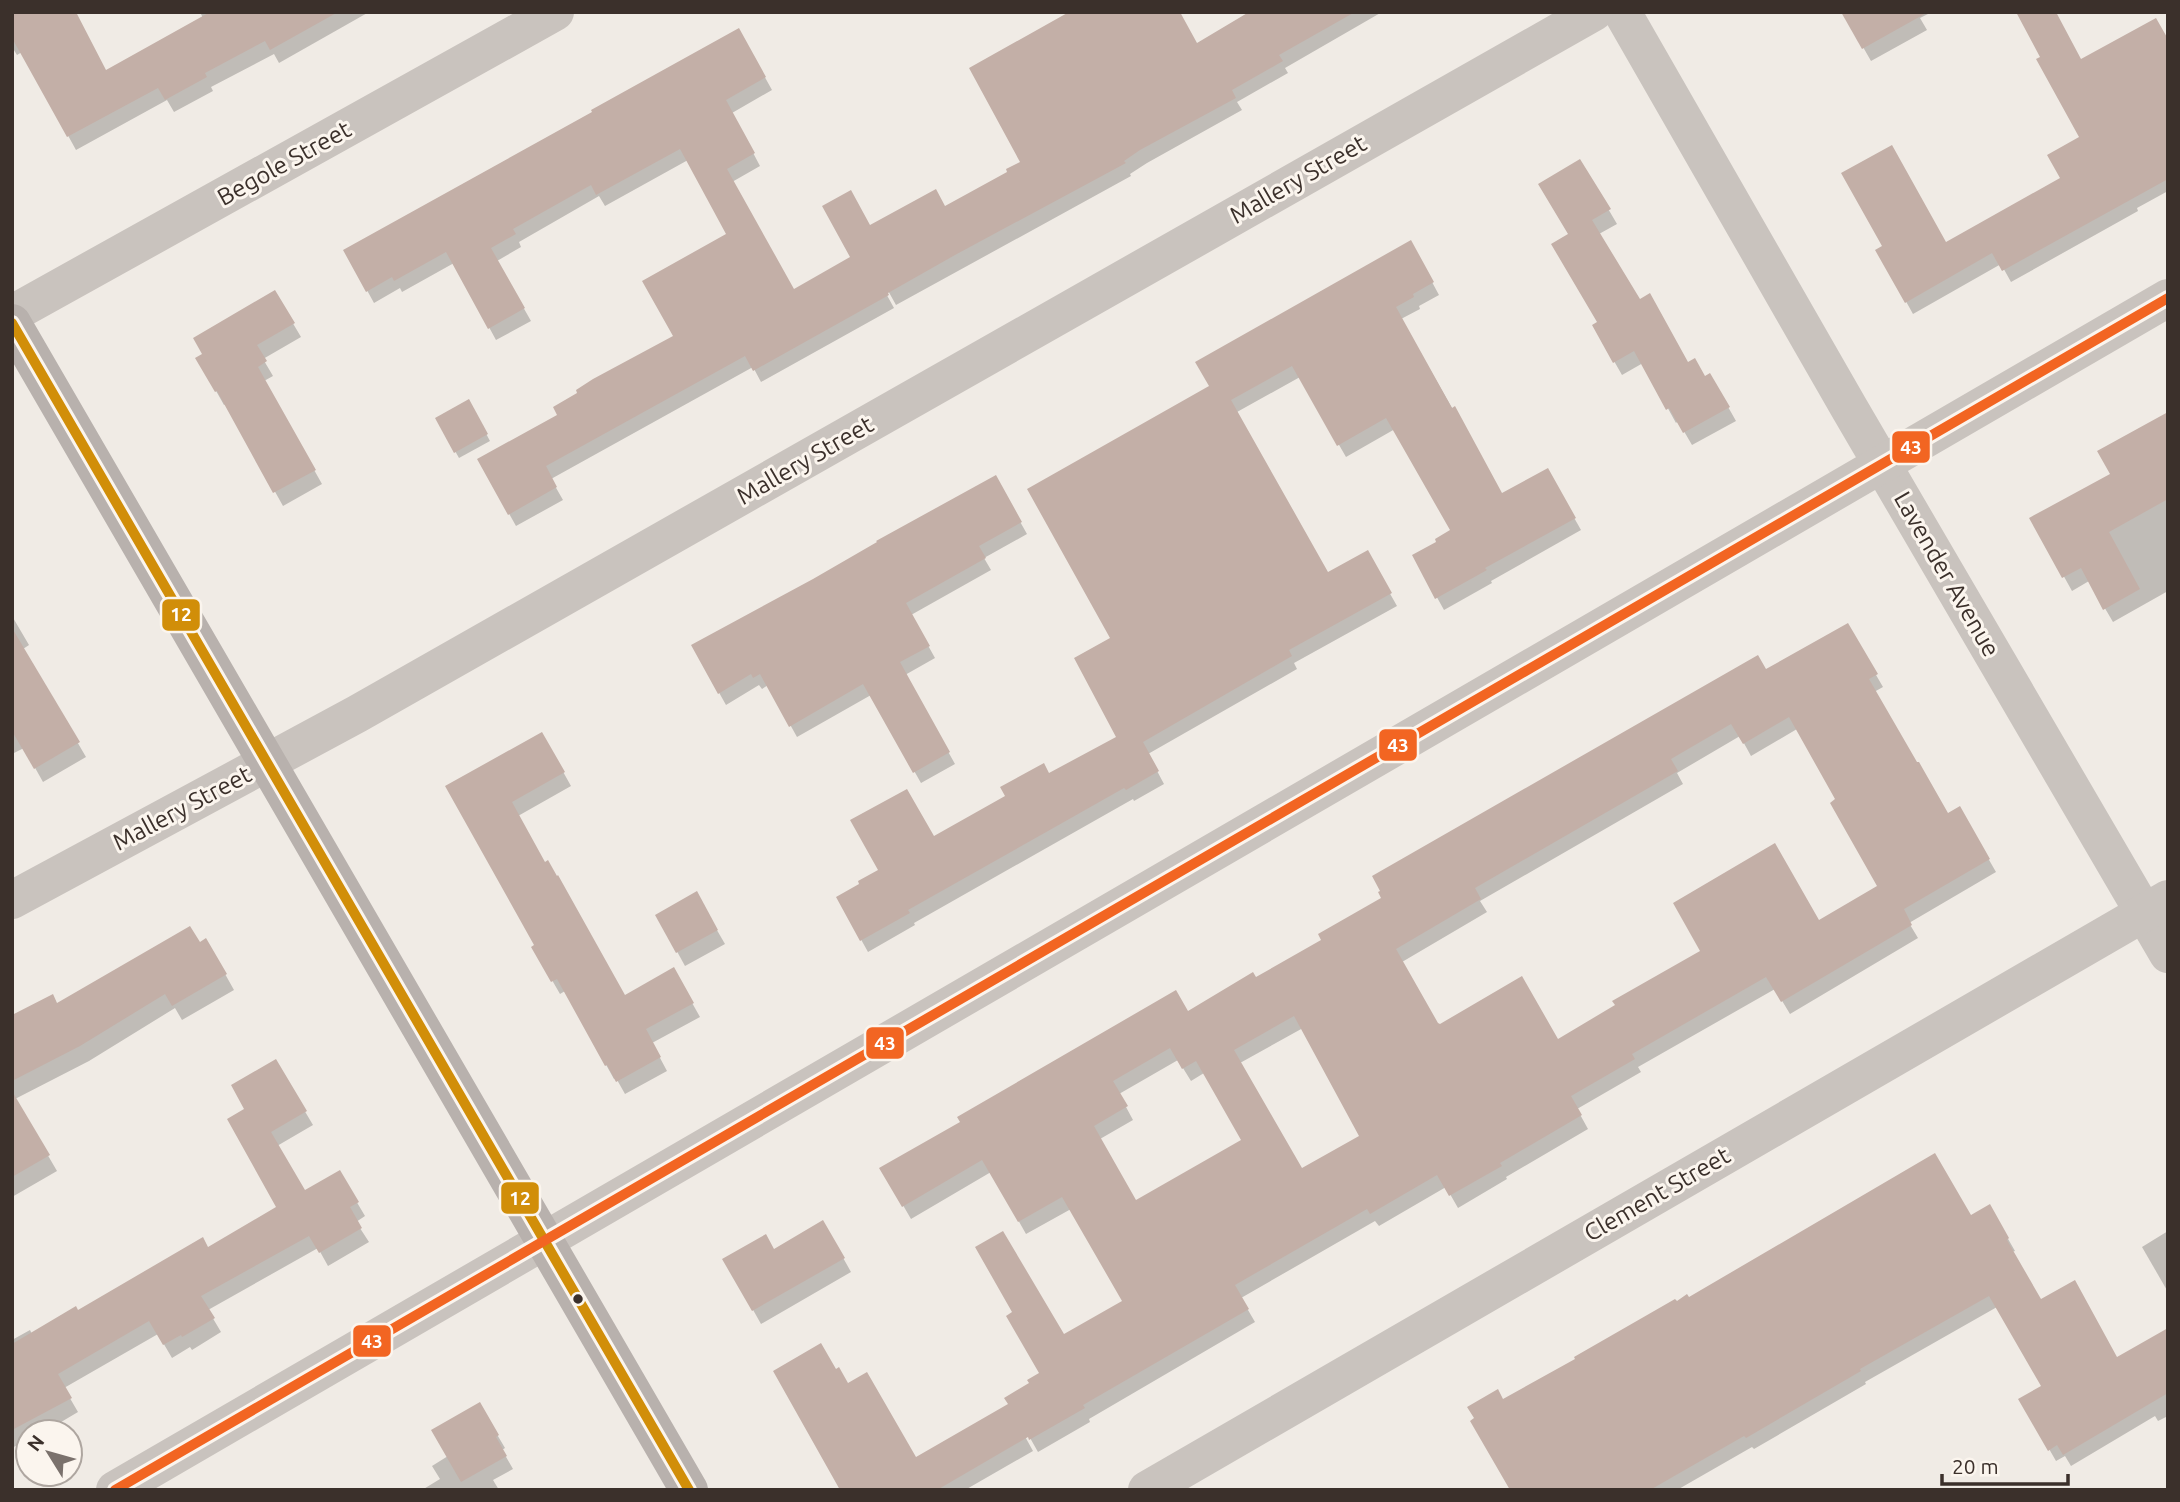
<svg xmlns="http://www.w3.org/2000/svg" width="2180" height="1502" viewBox="0 0 2180 1502" font-family="Ubuntu,sans-serif">
	<style>
		.shadow { fill: #0003; fill-rule: evenodd }
		.building { fill: #c3afa7; fill-rule: evenodd }
		.lines { fill: none; stroke-linecap: round; stroke-linejoin: round }
		.minor { stroke: #c9c3be; stroke-width: 38 }
		.major { stroke: #b8b1ad; stroke-width: 38 }
		.bus-1-casing { stroke: #fbf5ee; stroke-width: 16 }
		.bus-2-casing { stroke: #fbf5ee; stroke-width: 16 }
		.bus-1 { stroke: #d18e09; stroke-width: 10 }
		.bus-2 { stroke: #f26522; stroke-width: 10 }
		.bus-dot { fill: #3b302b; stroke: #fbf5ee; stroke-width: 2.5 }
		.labels { text-anchor: middle; dominant-baseline: central; stroke-width: 6; stroke-linejoin: round; paint-order: stroke }
		.street-label { font-size: 24px; fill: #3b302b; stroke: #fbf5ee }
		.line-badge { stroke: #fbf5ee; stroke-width: 2.5 }
		.badge-label { font-size: 19px; text-anchor: middle; font-weight: bold; fill: #fff }
	</style>
	<rect width="100%" height="100%" fill="#f0ebe5"/>
	<g class="shadow">
		<polygon points="12,12 106,72 203,18 200,12 369,12 279,63 274,54 211,87 213,91 174,112 167,100 76,150 22,52 17,55 12,47"/>
		<polygon points="1250,12 1382,12 1285,68 1288,73 1237,102 1242,110 1147,163 1130,174 1131,176 896,305 886,287 883,288 894,308 761,382 753,367 551,479 563,500 516,526 479,460 559,415 675,336 729,234 688,160 605,206 599,196 519,242 521,247 497,261 531,321 496,340 454,263 402,292 400,288 374,303 345,250 739,31 772,90 732,113 760,166 732,182 793,291 853,257 870,227 945,208 1009,173 1196,45"/>
		<polygon points="1843,12 1932,12 1920,18 1927,30 1871,61"/>
		<polygon points="2168,42 2168,191 2137,208 2138,211 2011,282 2001,264 1913,314 1878,251 1946,244 2062,179 2081,138 2043,57 2081,62"/>
		<polygon points="1580,161 1617,224 1599,234 1639,301 1687,364 1704,379 1710,375 1736,421 1692,445 1678,421 1676,423 1643,363 1622,375 1594,326 1600,323 1570,235"/>
		<polygon points="1411,243 1439,295 1419,306 1420,309 1401,319 1502,495 1547,470 1581,530 1491,581 1492,583 1444,610 1414,556 1439,543 1452,531 1395,429 1346,457 1300,377 1237,412 1327,575 1367,553 1397,606 1294,663 1297,669 1148,754 1164,784 1134,801 1133,799 914,923 915,925 868,952 838,898 934,839 1119,737 1112,638 1211,387"/>
		<polygon points="275,293 301,337 263,359 273,376 264,381 322,484 283,506 226,404 224,405 198,359"/>
		<polygon points="469,402 490,441 459,458 437,419"/>
		<polygon points="2168,415 2168,591 2113,622 2089,581 2072,591 2032,519 2112,474"/>
		<polygon points="995,477 1027,534 984,558 991,570 911,615 935,658 905,675 955,764 921,783 871,695 797,737 768,685 762,689 759,685 726,705 693,646 813,581"/>
		<polygon points="12,616 29,645 23,649 86,757 43,782 24,748 12,754"/>
		<path d="M1847,625L1883,687L1874,692L1948,815L1959,808L1996,872L1909,923L1918,938L1790,1014L1775,989L1638,1067L1641,1072L1577,1109L1588,1129L1506,1177L1507,1179L1458,1208L1446,1187L1379,1226L1375,1221L1241,1298L1255,1322L1089,1419L1090,1422L1038,1452L1025,1429L1022,1431L1033,1451L965,1490H842L836,1371L915,1459L1010,1405L1041,1374L1063,1336L1124,1302L1071,1209L1026,1234L991,1172L911,1219L882,1169L1256,979L1324,940L1766,671ZM1797,729L1838,800L1880,887L1818,922L1557,1041L1437,1024L1402,962L1487,912L1480,901L1683,784L1677,773L1740,736L1751,756ZM1303,1028L1361,1136L1302,1171L1240,1063ZM1178,1060L1191,1081L1204,1073L1243,1140L1136,1202L1100,1139L1133,1120L1119,1094Z"/>
		<polygon points="542,734 571,786 518,816 544,864 625,997 673,969 700,1017 652,1043 667,1071 625,1094 616,1078 614,1079 565,991 560,994 533,947 536,946 448,787"/>
		<polygon points="696,894 725,944 685,966 657,915"/>
		<polygon points="206,940 234,990 182,1020 175,1008 89,1061 15,1099 57,1171 12,1197 12,1022 57,1006"/>
		<polygon points="275,1061 313,1125 277,1146 305,1192 339,1172 365,1216 356,1222 369,1242 328,1266 318,1248 208,1310 221,1332 192,1350 190,1347 172,1358 158,1334 64,1388 78,1412 51,1428 50,1426 40,1432 28,1432 28,1439 12,1448 12,1340 30,1330 32,1334 208,1250 278,1207 247,1109"/>
		<polygon points="1989,1206 2015,1251 2012,1252 2040,1301 2117,1360 2168,1348 2168,1416 2158,1421 2155,1416 2071,1466 2065,1456 2056,1461 2021,1400 2044,1386 1997,1307 1865,1382 1866,1384 1754,1449 1752,1447 1677,1490 1551,1490 1503,1402 1676,1304 1970,1217"/>
		<polygon points="823,1222 851,1272 761,1324 725,1260 774,1251"/>
		<polygon points="2168,1231 2168,1292 2142,1247"/>
		<polygon points="479,1404 505,1448 502,1450 513,1469 493,1480 499,1490 422,1490 440,1479 432,1466 448,1456"/>
	</g>
	<g class="building">
		<polygon points="12,12 76,12 106,70 210,12 338,12 270,50 265,41 205,73 207,77 165,100 158,88 67,137 12,38"/>
		<polygon points="1069,12 1180,12 1197,43 1249,12 1355,12 1279,55 1283,61 1232,90 1236,98 1140,150 1124,161 1126,163 955,255 888,293 889,295 753,371 745,356 546,466 557,487 508,515 477,459 557,415 553,407 577,393 576,390 593,379 673,336 642,281 726,234 680,149 596,195 591,185 513,229 516,234 491,248 525,308 488,329 446,252 394,281 392,277 366,292 343,250 592,112 591,110 739,28 766,77 726,100 755,153 727,169 794,289 850,257 822,206 851,190 870,225 936,189 945,206 1007,172 1006,169 1020,162 969,68"/>
		<polygon points="1841,12 1928,12 1862,49"/>
		<polygon points="2016,12 2056,12 2081,59 2156,18 2168,39 2168,179 2002,271 1992,253 1905,303 1875,250 1882,246 1841,173 1892,145 1946,242 2060,178 2047,155 2079,137 2036,59 2040,57"/>
		<polygon points="1580,159 1611,209 1592,220 1640,299 1650,293 1688,362 1695,358 1705,376 1710,373 1730,407 1683,433 1669,408 1666,410 1634,351 1613,363 1592,325 1597,322 1551,244 1568,234 1538,184"/>
		<polygon points="1411,240 1434,282 1413,294 1414,297 1396,307 1452,408 1455,406 1502,493 1548,468 1576,518 1485,568 1487,570 1435,599 1412,555 1436,542 1435,539 1450,530 1386,418 1337,446 1292,366 1231,400 1328,572 1368,550 1392,593 1289,650 1292,656 1143,742 1159,771 1126,790 1124,788 1048,831 908,910 910,913 860,941 836,897 859,884 858,881 878,870 850,820 907,789 934,836 1005,796 1000,787 1044,763 1049,773 1116,737 1074,658 1110,638 1027,489 1209,386 1195,362"/>
		<polygon points="275,290 295,323 257,345 267,361 258,367 316,470 273,493 217,391 215,392 195,358 202,354 193,338"/>
		<polygon points="469,399 488,434 454,453 435,418"/>
		<polygon points="2168,412 2168,499 2109,532 2140,589 2103,610 2081,568 2062,578 2029,518 2110,474 2097,451"/>
		<polygon points="996,475 1022,522 979,546 986,558 906,603 930,646 900,662 950,752 913,773 863,684 789,727 760,674 753,678 751,674 718,694 691,645 813,579 877,542 876,541"/>
		<path d="M1848,623L1878,674L1869,679L1917,762H1919L1948,813L1960,806L1990,859L1904,909L1912,925L1781,1002L1766,977L1632,1054L1635,1059L1571,1096L1582,1115L1500,1163L1502,1166L1449,1196L1437,1175L1370,1214L1367,1209L1235,1285L1249,1309L1083,1405L1085,1408L1029,1440L1028,1437L937,1490H840L773,1371L821,1343L836,1369L839,1367L848,1383L867,1372L916,1457L1008,1404L1004,1398L1029,1383L1027,1380L1039,1373L1006,1316L1012,1312L975,1247L1003,1231L1064,1334L1122,1301L1062,1197L1018,1222L982,1160L902,1207L879,1168L960,1122L957,1117L1176,990L1188,1011L1253,972L1256,977L1321,940L1318,934L1381,898L1378,892L1380,891L1372,876L1758,655L1766,669ZM1789,717L1835,799L1830,803L1877,886L1819,920L1775,843L1673,903L1700,951L1612,1001L1615,1005L1558,1039L1522,976L1440,1024L1438,1023L1396,949L1481,899L1475,888L1678,771L1671,759L1731,724L1743,744ZM1294,1016L1359,1136L1302,1168L1234,1050ZM1170,1048L1182,1069L1196,1061L1241,1140L1136,1200L1094,1126L1128,1106L1113,1081Z"/>
		<polygon points="12,628 80,742 34,769 12,731"/>
		<polygon points="542,732 565,772 512,802 545,862 548,860 557,876 558,875 625,995 674,967 694,1003 646,1029 661,1057 616,1082 607,1065 605,1066 557,979 551,982 531,947 534,945 445,786"/>
		<polygon points="697,891 718,930 676,953 655,915"/>
		<polygon points="190,926 200,942 206,938 227,974 172,1006 165,994 80,1046 12,1081 12,1015 53,994 57,1003"/>
		<polygon points="276,1059 307,1111 271,1132 305,1190 340,1170 359,1202 350,1207 362,1228 319,1253 309,1236 201,1296 215,1318 182,1337 181,1335 163,1345 149,1321 58,1374 72,1398 12,1430 12,1344 76,1306 78,1310 203,1237 208,1247 276,1207 227,1119 244,1109 231,1085"/>
		<polygon points="12,1091 50,1155 12,1177"/>
		<polygon points="1935,1153 1971,1215 1990,1204 2009,1238 2007,1240 2041,1299 2075,1280 2117,1357 2168,1328 2168,1393 2063,1455 2057,1445 2048,1451 2018,1399 2041,1386 1989,1296 1860,1369 1861,1371 1746,1438 1744,1436 1650,1490 1510,1490 1470,1421 1474,1418 1467,1407 1498,1389 1503,1399 1575,1359 1574,1357 1675,1299 1677,1301 1687,1294 1689,1297"/>
		<polygon points="823,1220 845,1258 752,1311 722,1259 766,1234 774,1249"/>
		<polygon points="480,1402 499,1435 496,1437 507,1456 461,1482 431,1430"/>
	</g>
	<g class="lines">
		<g class="minor">
			<polyline points="1622,12 1848,406 2168,954"/>
			<polyline points="12,314 555,12"/>
			<polyline points="12,900 357,714 1594,12"/>
			<polyline points="115,1490 2168,298"/>
			<polyline points="1147,1490 2168,899"/>
		</g>
		<polyline class="major" points="12,323 689,1490"/>
		<defs>
			<polyline id="bus-1" points="12,323 689,1490"/>
			<polyline id="bus-2" points="115,1490 2168,298"/>
		</defs>
		<use href="#bus-1" class="bus-1-casing"/>
		<use href="#bus-2" class="bus-2-casing"/>
		<use href="#bus-1" class="bus-1"/>
		<use href="#bus-2" class="bus-2"/>
	</g>
	<circle class="bus-dot" cx="578" cy="1299" r="6"/>
	<g class="labels">
		<g class="street-label">
			<text transform="translate(284 163) rotate(-29)">Begole Street</text>
			<text transform="translate(1298 179) rotate(-30)">Mallery Street</text>
			<text transform="translate(805 460) rotate(-30)">Mallery Street</text>
			<text transform="translate(1947 574) rotate(60)">Lavender Avenue</text>
			<text transform="translate(182 808) rotate(-28)">Mallery Street</text>
			<text transform="translate(1657 1194) rotate(-30)">Clement Street</text>
		</g>
	</g>
	<g class="line-badge">
		<rect x="1891" y="430" width="40" height="34" rx="7" fill="#f26522"/>
		<rect x="161" y="598" width="40" height="34" rx="7" fill="#d18e09"/>
		<rect x="1378" y="728" width="40" height="34" rx="7" fill="#f26522"/>
		<rect x="865" y="1026" width="40" height="34" rx="7" fill="#f26522"/>
		<rect x="500" y="1181" width="40" height="34" rx="7" fill="#d18e09"/>
		<rect x="352" y="1324" width="40" height="34" rx="7" fill="#f26522"/>
	</g>
	<g class="badge-label">
		<text x="1911" y="454">43</text>
		<text x="181" y="621">12</text>
		<text x="1398" y="752">43</text>
		<text x="885" y="1050">43</text>
		<text x="520" y="1205">12</text>
		<text x="372" y="1348">43</text>
	</g>
	<rect width="2180" height="1502" fill="none" stroke="#3b302b" stroke-width="28"/>
	<g transform="translate(49 1453) rotate(307)"><circle r="33" fill="#fbf5ee" stroke="#aea6a0" stroke-width="2"/>
	<path d="M0-5L12 26L0 18L-12 26Z" fill="#7a716c"/>
	<text y="-10" font-size="19" font-weight="bold" text-anchor="middle" fill="#3b302b">N</text>
	</g>
	<path d="M1942 1474v10h126v-10" fill="none" stroke="#3b302b" stroke-width="3.5"/>
	<text x="1952" y="1474" font-size="21" fill="#3b302b" stroke="#fbf5ee" stroke-width="5" paint-order="stroke">20 m</text>
</svg>
